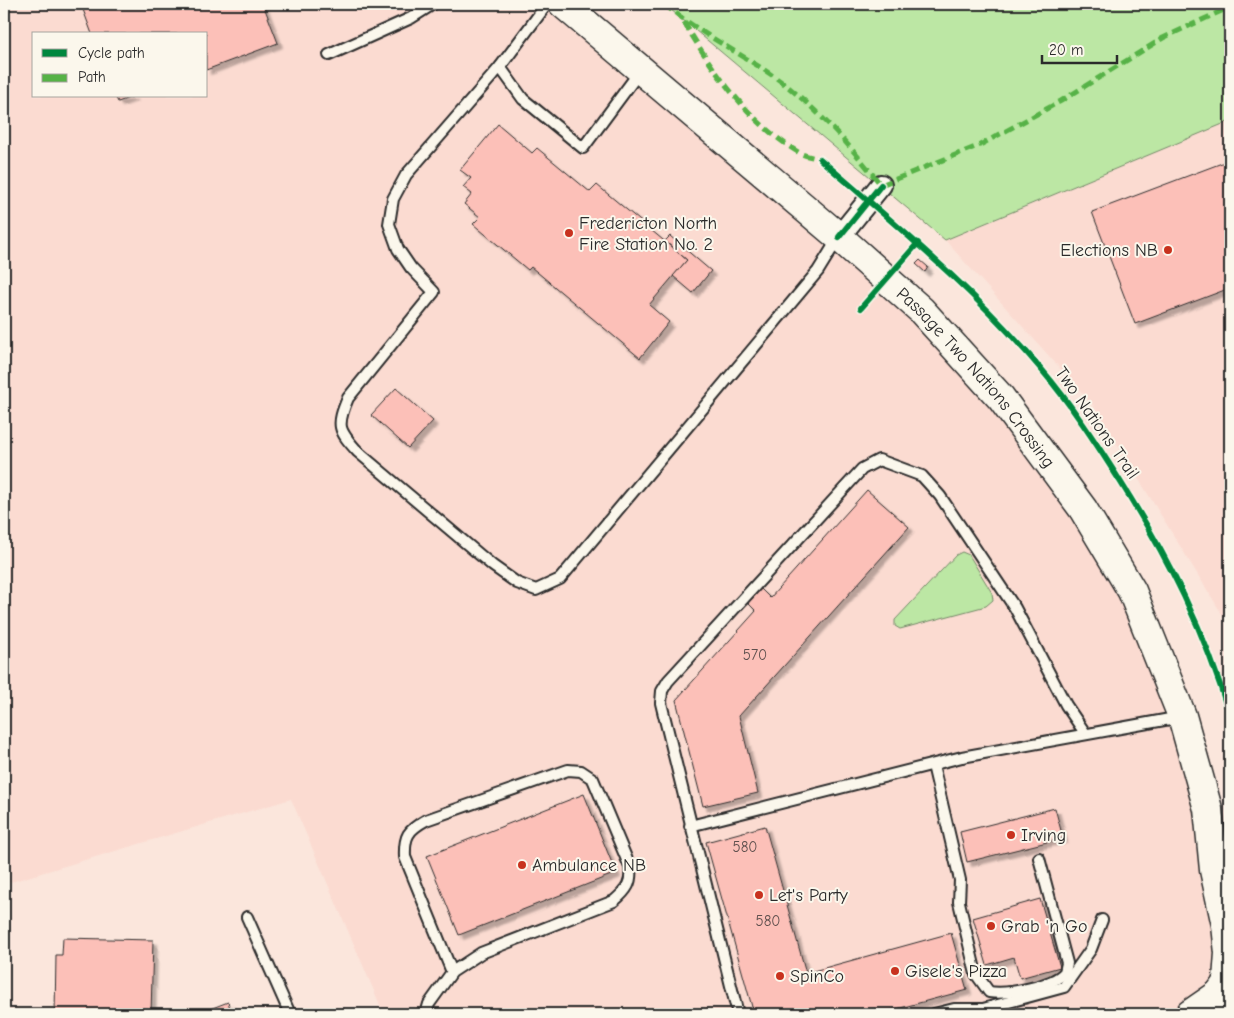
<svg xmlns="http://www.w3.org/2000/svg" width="1234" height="1018" viewBox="0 0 1234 1018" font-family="'Comic Neue',sans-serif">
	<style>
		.built { fill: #fbdbd1; fill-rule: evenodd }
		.green { fill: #bce7a4; stroke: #748968 }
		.building { fill: #fcc0b8; stroke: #2b2b2b; filter: url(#shadow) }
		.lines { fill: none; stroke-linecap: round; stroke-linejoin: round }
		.lane-casing { stroke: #2b2b2b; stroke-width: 14 }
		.street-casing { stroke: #2b2b2b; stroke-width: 24 }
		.secondary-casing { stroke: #2b2b2b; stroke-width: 31 }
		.lane { stroke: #fbf7ec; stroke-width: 10 }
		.street { stroke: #fbf7ec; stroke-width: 20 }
		.secondary { stroke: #fbf7ec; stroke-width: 28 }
		.quiet { stroke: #56b246; stroke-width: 5; stroke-dasharray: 10 5; stroke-linecap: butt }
		.cycleway-casing { stroke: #fbf7ec; stroke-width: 9 }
		.cycleway { stroke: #00873e; stroke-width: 6 }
		.poi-dot { fill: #c8321e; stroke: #fbf7ec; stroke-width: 2 }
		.labels { text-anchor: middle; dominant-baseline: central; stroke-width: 4; stroke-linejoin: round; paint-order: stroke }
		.number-label { font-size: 15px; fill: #5f504e }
		.poi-label { font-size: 18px; fill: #2b2b2b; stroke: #fbf7ec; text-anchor: start }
		.street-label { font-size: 18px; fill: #2b2b2b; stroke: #fbf7ec }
	</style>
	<defs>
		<filter id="shadow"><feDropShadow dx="4.5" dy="4.5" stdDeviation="1" flood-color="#0004"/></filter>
	</defs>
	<rect width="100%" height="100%" fill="#fbe6dc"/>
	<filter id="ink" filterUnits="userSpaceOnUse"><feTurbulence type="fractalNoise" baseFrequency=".02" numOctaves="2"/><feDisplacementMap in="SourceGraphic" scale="10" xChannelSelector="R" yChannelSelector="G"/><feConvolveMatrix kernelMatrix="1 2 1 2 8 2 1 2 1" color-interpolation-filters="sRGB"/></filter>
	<g filter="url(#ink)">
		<g class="built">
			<path d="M4,4H563L839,237L1083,509L1182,716L1227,980L1190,1014H384L291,799L4,884ZM34,34H206V96H34Z"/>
			<polygon points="1230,121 1230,627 1093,405 945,240"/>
		</g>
		<g class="green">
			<polygon points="664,4 1230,4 1230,121 945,240"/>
			<polygon points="962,552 969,555 992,593 993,600 986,606 900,629 895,626 895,620 956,555"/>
		</g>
		<g class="building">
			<polygon points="81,4 263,4 278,43 206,70 206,34 92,34"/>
			<polygon points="115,96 134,96 118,102"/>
			<polygon points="498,124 532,153 537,148 590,192 597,185 687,260 649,305 669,322 640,358 531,267 528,270 473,224 480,217 464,204 472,194 463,187 471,178 460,170"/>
			<polygon points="1230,160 1230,288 1135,324 1092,212"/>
			<polygon points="670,236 711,271 693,293 673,276 687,260 665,241"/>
			<polygon points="920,260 928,267 925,272 916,264"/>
			<polygon points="396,388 433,421 408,448 371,415"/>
			<polygon points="867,490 909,527 739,716 758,793 703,806 676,700 756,611 748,603 761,589 770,598"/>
			<polygon points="584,794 616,873 459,935 427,856"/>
			<polygon points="1055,808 1063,838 967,862 960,832"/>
			<polygon points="765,826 806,973 951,933 967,990 878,1014 754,1014 706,842"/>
			<polygon points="1040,899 1060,967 1020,978 1014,957 987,965 973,918"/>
			<polygon points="63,938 153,940 151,1014 55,1014 56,955 62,955"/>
			<polygon points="228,1002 232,1014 197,1014"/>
			<polygon points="4,1008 17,1014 4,1014"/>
		</g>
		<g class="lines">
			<defs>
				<g id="lane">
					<path d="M547,4L500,67L406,175L393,199L389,224L398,249L411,268L434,292L348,398C336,426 338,430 358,452L493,566L517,583L536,590L560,579L818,271L839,237"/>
					<polyline points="329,55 411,18 433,4"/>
					<polyline points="500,67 523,99 583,148 640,71"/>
					<path d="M933,765L960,880L959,902L976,974L989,992C1008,995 1053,986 1065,972L1067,963L1039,858"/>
					<polyline points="690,826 962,757 1181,717"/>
					<polyline points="247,917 290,1014"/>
					<path d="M426,1014L429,1004L452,972L481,953L614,901C627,890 632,883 630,867L593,779L581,771L568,770L426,820C408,830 404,836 405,857L452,972"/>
					<polyline points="738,1014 661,703 662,691 668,681 862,469 879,460 922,476 940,496 1015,608 1066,705 1085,733"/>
					<polyline points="934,1014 954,1009 983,1009 1064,987 1091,949 1102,920"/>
				</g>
				<polyline id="street" points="839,237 881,185"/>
				<g id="secondary">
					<path id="s1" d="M563,4L839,237L921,310L1001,398L1083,509L1132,591L1182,716L1208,809L1214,870L1226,925L1229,953L1227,980"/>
					<polyline points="1190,1014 1219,994"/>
					<polyline points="1215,1014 1219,994 1230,978"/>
				</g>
			</defs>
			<use href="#lane" class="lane-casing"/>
			<use href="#street" class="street-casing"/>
			<use href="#secondary" class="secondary-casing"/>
			<use href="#lane" class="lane"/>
			<use href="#street" class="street"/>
			<use href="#secondary" class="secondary"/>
			<g class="quiet">
				<path d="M664,4C702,36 748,56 787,86C823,115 853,149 881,185L980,145L1061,101L1163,38L1230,7"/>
				<path d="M684,22C712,70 749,123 798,152C804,156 813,157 820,159"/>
			</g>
			<defs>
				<g id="cycleway">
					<path d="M820,159C897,226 976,291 1042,370C1071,404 1096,443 1120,481C1167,556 1206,632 1230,717"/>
					<polyline points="839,237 881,185"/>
					<polyline points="861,308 918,243"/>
				</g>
			</defs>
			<use href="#cycleway" class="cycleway-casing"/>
			<use href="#cycleway" class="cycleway"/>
		</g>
	</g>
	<g class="poi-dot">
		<circle cx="569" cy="233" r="5"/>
		<circle cx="1168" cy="250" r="5"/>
		<circle cx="1011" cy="835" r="5"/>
		<circle cx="522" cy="865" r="5"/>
		<circle cx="759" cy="895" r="5"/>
		<circle cx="991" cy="926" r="5"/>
		<circle cx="895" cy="971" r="5"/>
		<circle cx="780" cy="976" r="5"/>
	</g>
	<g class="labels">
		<g class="number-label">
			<text x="755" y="655">570</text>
			<text x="745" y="847">580</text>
			<text x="768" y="921">580</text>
		</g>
		<g class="poi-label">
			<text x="579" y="223">Fredericton North<tspan x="579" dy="21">Fire Station No. 2</tspan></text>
			<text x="1158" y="250" text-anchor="end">Elections NB</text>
			<text x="1021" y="835">Irving</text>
			<text x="532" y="865">Ambulance NB</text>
			<text x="769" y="895">Let's Party</text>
			<text x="1001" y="926">Grab 'n Go</text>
			<text x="905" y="971">Gisele's Pizza</text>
			<text x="790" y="976">SpinCo</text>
		</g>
		<g class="street-label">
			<text stroke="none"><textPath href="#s1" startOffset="558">Passage Two Nations Crossing</textPath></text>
			<text transform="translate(1097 423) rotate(55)">Two Nations Trail</text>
		</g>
	</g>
	<rect width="1234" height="1018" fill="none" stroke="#fbf7ec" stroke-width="20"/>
	<rect x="10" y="10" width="1214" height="998" fill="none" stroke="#2b2b2b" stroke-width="2" filter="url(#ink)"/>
	<rect x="32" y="32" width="175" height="65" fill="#fbf7ec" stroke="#a8a59f"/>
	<rect x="42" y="49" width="25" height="8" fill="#00873e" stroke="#a8a59f"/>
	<text x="78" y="58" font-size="15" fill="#2b2b2b">Cycle path</text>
	<rect x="42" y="74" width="25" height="8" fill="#56b246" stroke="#a8a59f"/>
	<text x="78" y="82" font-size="15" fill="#2b2b2b">Path</text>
	<path d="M1042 55v8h75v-8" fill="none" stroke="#2b2b2b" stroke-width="2.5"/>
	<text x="1049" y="55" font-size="15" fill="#2b2b2b" stroke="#fbf7ec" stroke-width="4" paint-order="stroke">20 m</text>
</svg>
